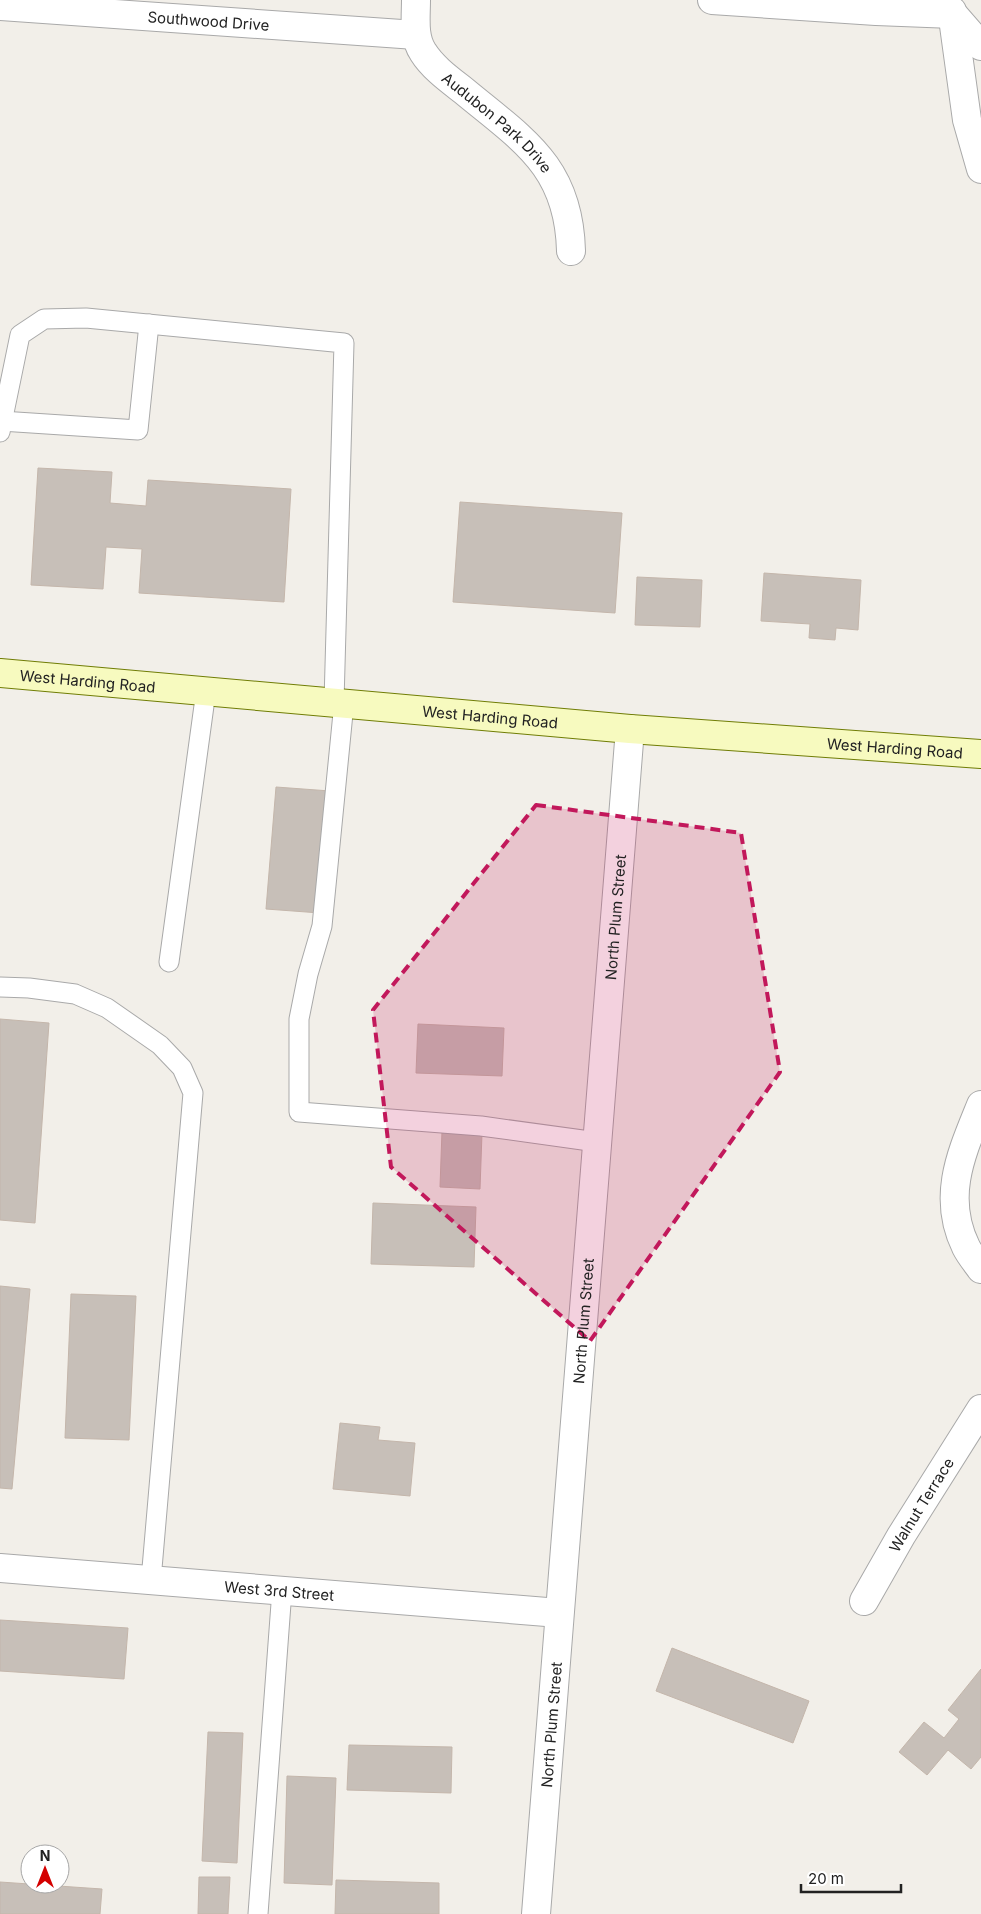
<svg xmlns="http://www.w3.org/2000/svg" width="981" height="1914" viewBox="0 0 981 1914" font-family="Inter,sans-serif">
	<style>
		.building { fill: #c7bfb8; stroke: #c4b6ab }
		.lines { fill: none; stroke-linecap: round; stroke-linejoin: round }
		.lane-casing { stroke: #a9a9a9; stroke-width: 21 }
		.street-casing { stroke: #a9a9a9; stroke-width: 30 }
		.secondary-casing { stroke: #707d05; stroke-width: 30 }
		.lane { stroke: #fff; stroke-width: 19 }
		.street { stroke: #fff; stroke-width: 28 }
		.secondary { stroke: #f7fabf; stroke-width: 28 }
		.marked { fill: #c2185b; fill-opacity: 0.2; stroke: #c2185b; stroke-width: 4; stroke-dasharray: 10 6; stroke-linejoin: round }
		.labels { text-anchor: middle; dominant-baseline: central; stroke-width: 4; stroke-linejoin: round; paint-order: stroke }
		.street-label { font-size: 15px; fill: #222; stroke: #fff }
	</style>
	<rect width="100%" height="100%" fill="#f2efe9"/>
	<g class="building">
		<polygon points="38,468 112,472 110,503 146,506 148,480 291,489 284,602 139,593 142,549 106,547 103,589 31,585"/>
		<polygon points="460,502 622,513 615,613 453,602"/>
		<polygon points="764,573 861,580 858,630 836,628 835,640 809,638 810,624 761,621"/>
		<polygon points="637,577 702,580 700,627 635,625"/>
		<polygon points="276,787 330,791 320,913 266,909"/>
		<polygon points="0,1019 49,1023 35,1223 0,1220"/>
		<polygon points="418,1024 504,1028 502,1076 416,1073"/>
		<polygon points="442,1131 482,1133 480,1189 440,1187"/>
		<polygon points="373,1203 476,1207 474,1267 371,1264"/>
		<polygon points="0,1286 30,1289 12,1489 0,1488"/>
		<polygon points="71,1294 136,1296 129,1440 65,1438"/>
		<polygon points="340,1423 380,1427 378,1440 415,1443 410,1496 333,1489"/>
		<polygon points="0,1620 128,1628 124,1679 0,1671"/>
		<polygon points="672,1648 809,1701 793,1743 656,1691"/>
		<polygon points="981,1669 981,1757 971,1769 948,1750 927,1775 899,1752 924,1722 944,1738 959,1719 948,1710"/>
		<polygon points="208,1732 243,1733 237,1863 202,1861"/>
		<polygon points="349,1745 452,1747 451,1793 347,1790"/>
		<polygon points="287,1776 336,1778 332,1885 284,1883"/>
		<polygon points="199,1877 230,1877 228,1914 198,1914"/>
		<polygon points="336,1880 439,1883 439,1914 335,1914"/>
		<polygon points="0,1882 102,1889 100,1914 0,1914"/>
	</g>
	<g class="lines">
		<defs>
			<g id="lane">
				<polyline points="1,421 138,430 149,324"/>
				<polyline points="0,432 20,335 44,319 86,318 344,343 334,702"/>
				<polyline points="344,703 322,926 308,974 299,1019 299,1112 481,1126 597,1142"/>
				<polyline points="169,962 206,691"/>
				<polyline points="0,987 29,988 75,994 107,1008 160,1045 182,1068 193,1093 151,1580"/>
				<polyline points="258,1914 282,1590"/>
			</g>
			<g id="street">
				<path id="s1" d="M416,0C416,17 413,37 423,52C433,68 450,80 464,91C523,140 569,166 571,251"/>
				<polyline points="712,0 876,11 953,14 981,46"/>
				<path id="s2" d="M0,6L416,35"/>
				<polyline points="952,11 967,120 981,169"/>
				<path d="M981,1105C962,1152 941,1196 966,1247C970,1255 976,1262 981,1269"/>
				<path id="s3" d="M0,1568L559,1613"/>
				<path id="s4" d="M864,1601L901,1536L981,1409"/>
				<path id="s5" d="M536,1914L630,729"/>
			</g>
			<g id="secondary">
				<path id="s6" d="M0,673L630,729L981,754"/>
			</g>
		</defs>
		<use href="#lane" class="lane-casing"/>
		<use href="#street" class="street-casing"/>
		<use href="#secondary" class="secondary-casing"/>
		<use href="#lane" class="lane"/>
		<use href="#street" class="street"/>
		<use href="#secondary" class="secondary"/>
	</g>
	<path class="marked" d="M536,805L741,833L780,1072L590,1341L391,1167L373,1010Z"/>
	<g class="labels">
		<g class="street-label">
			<text stroke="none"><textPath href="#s2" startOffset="209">Southwood Drive</textPath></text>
			<text stroke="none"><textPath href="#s1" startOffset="156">Audubon Park Drive</textPath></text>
			<text stroke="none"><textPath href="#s6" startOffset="88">West Harding Road</textPath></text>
			<text stroke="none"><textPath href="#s6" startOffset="492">West Harding Road</textPath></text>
			<text stroke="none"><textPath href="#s6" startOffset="898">West Harding Road</textPath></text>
			<text stroke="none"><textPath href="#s5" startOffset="1000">North Plum Street</textPath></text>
			<text stroke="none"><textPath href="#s5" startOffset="595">North Plum Street</textPath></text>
			<text stroke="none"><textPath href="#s4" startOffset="112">Walnut Terrace</textPath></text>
			<text stroke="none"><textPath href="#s3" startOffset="280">West 3rd Street</textPath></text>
			<text stroke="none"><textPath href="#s5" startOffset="190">North Plum Street</textPath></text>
		</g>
	</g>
	<g transform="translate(45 1869)"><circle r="24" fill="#ffffff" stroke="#a7a7a7"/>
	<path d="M0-4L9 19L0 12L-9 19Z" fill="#d40000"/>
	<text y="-8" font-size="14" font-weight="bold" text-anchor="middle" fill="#222222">N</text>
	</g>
	<path d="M801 1884v8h100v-8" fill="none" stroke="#222222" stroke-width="2.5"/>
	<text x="808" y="1884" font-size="15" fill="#222222" stroke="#ffffff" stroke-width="4" paint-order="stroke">20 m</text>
</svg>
